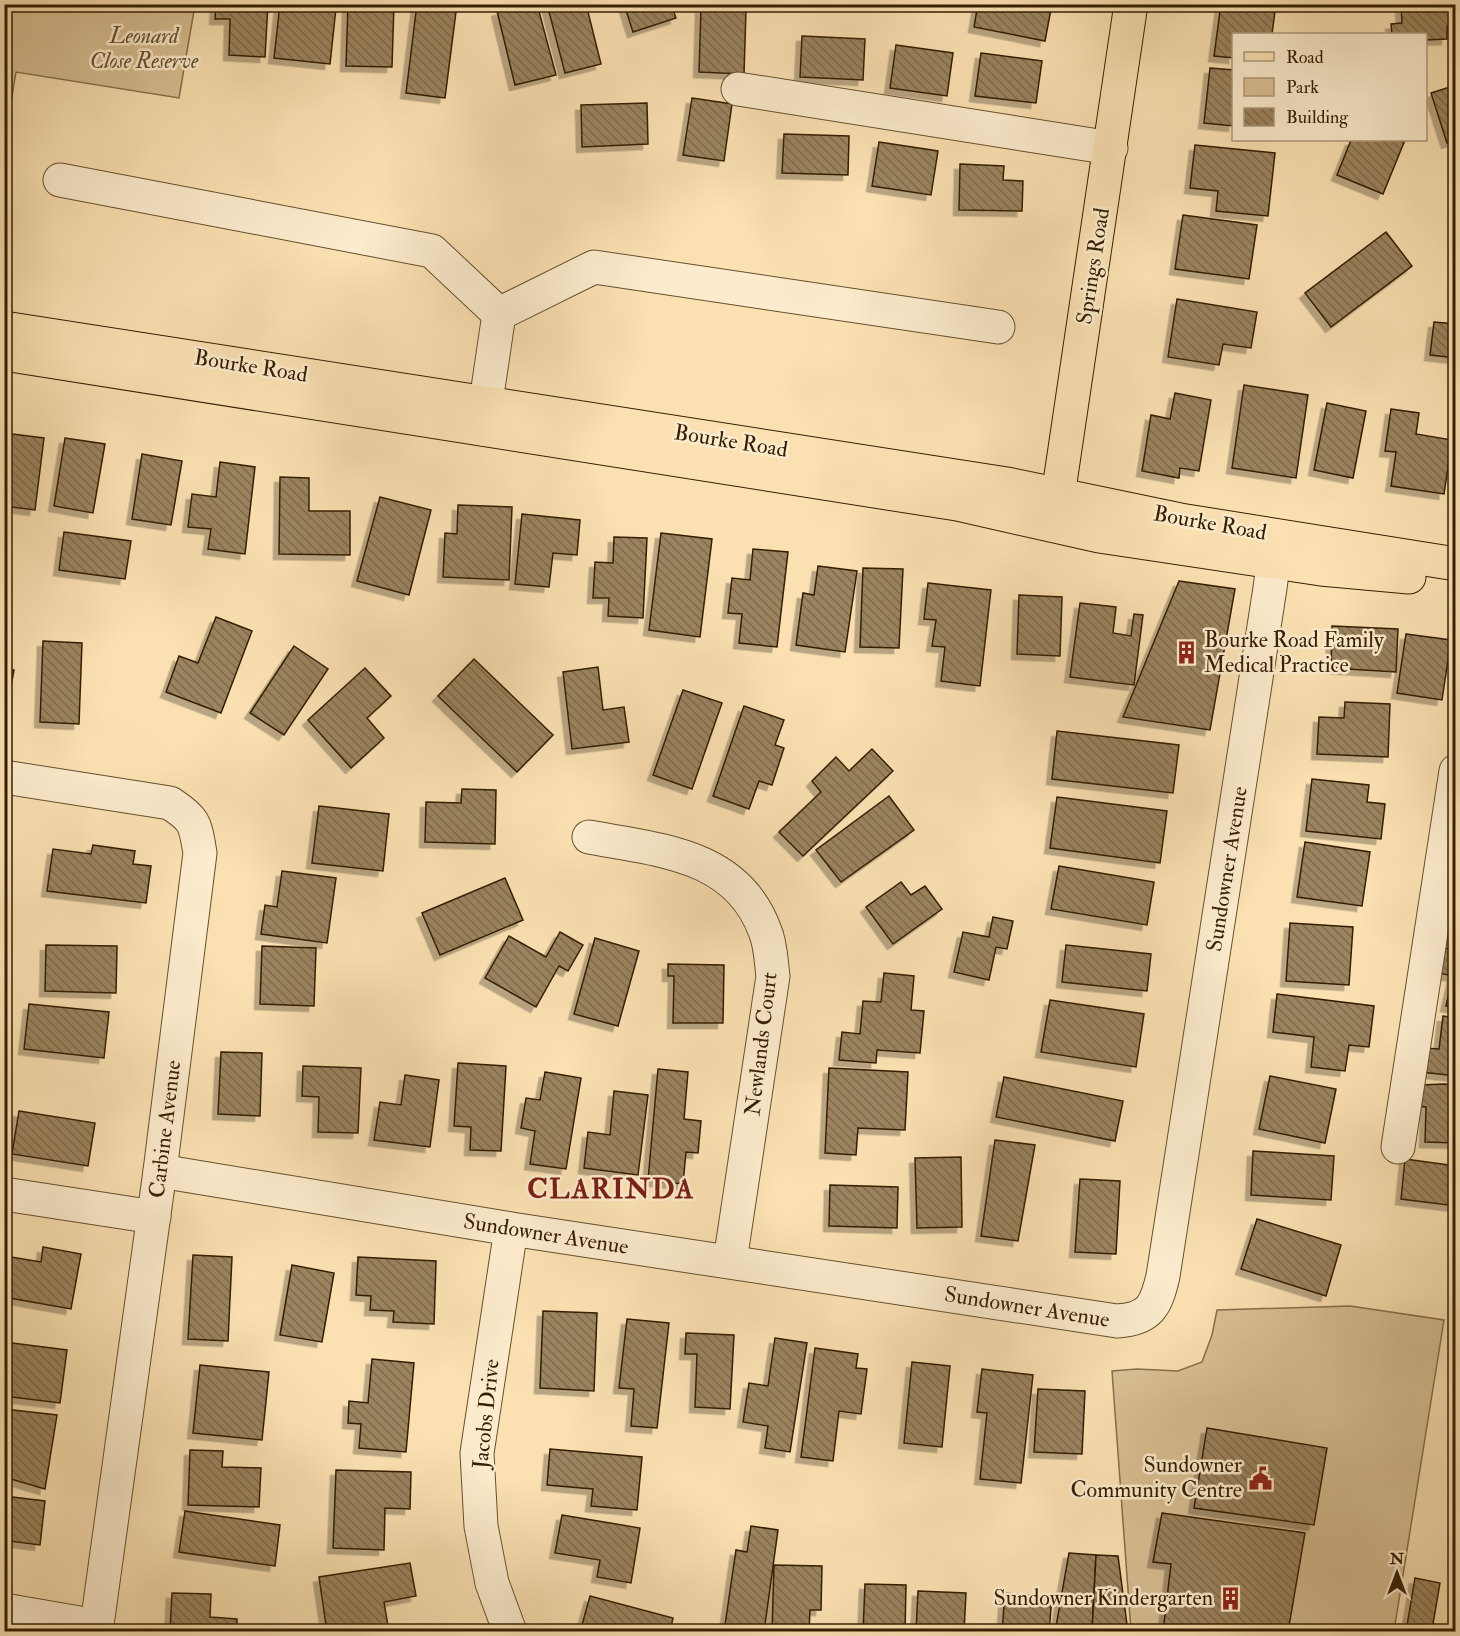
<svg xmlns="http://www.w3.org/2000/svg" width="1460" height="1636" viewBox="0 0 1460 1636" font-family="'IM FELL Double Pica',serif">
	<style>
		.green { fill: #d9c094; stroke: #86704b; stroke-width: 1.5 }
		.building { fill: url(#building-back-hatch); stroke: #341f02; stroke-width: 1.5; filter: url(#shadow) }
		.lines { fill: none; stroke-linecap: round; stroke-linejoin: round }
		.minor-casing { stroke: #66502e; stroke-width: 35 }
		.major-casing { stroke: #341f02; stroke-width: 35 }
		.minor { stroke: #fceccd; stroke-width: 33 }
		.major { stroke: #fbe1b2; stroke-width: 33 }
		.labels { text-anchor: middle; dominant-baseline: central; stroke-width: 5; stroke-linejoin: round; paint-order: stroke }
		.park-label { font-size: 22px; font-style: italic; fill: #664f2e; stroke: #fceccd }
		.street-label { font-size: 22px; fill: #341f02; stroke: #fceccd }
		.poi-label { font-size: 22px; fill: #341f02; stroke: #fceccd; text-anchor: end }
		.district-label { font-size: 28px; font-weight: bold; letter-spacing: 1.5px; fill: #7a1f14; stroke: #fceccd }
	</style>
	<defs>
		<pattern id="building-back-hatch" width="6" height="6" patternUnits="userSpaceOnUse" patternTransform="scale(1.5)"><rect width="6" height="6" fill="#9b845e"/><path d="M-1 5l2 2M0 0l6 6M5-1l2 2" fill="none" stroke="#7f6b4b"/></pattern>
		<filter id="shadow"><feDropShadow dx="-5.5" dy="5.5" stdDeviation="0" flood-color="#0004"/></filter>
	</defs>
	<rect width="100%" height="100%" fill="#fbe1b2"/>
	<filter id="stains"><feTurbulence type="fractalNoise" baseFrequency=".00333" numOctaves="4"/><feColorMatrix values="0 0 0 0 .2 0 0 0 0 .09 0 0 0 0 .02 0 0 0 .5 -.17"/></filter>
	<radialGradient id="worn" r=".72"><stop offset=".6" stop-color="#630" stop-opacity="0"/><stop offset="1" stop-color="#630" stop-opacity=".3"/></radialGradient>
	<g class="green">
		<polygon points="5,4 195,5 179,98 16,72 5,139"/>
		<polygon points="1350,1306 1444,1320 1394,1631 1131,1631 1112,1371 1137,1369 1178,1371 1202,1362 1212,1335 1217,1310"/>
	</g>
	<g class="building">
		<polygon points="216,4 268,4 265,57 229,55 230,19 215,19"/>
		<polygon points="280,4 320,4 320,7 336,8 330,64 274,58"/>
		<polygon points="348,4 394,4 392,67 346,66"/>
		<polygon points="417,4 457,4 445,98 406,93"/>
		<polygon points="522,4 537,4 556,75 515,85 497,11"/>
		<polygon points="547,4 586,4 601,64 565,73"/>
		<polygon points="624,4 671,4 676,18 633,32"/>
		<polygon points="978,4 1052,4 1045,41 974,27"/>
		<polygon points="1221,4 1276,4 1272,34 1234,34 1234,58 1214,56"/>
		<polygon points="1401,4 1456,4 1456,27 1447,27 1447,39 1426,40 1426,34 1392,34 1391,24 1402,23"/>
		<polygon points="701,8 746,10 744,74 699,72"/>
		<polygon points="802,36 865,39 863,80 800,77"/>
		<polygon points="896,45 953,53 947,96 890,88"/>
		<polygon points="981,53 1042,61 1036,103 975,96"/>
		<polygon points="1210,68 1234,70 1234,126 1204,123"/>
		<polygon points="1456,85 1456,140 1447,143 1431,93"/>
		<polygon points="692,98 732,104 724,161 683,155"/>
		<polygon points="647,103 648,144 582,147 581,105"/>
		<polygon points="784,134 849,136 848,175 782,173"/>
		<polygon points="1351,140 1405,140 1383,194 1337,175"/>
		<polygon points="879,142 938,151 931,195 872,186"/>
		<polygon points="1195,145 1275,153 1268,216 1216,211 1218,191 1190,188"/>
		<polygon points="960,164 1004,166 1003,180 1023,181 1022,211 959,210"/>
		<polygon points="1183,215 1257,225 1249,279 1175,269"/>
		<polygon points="1386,232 1412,266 1331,327 1305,293"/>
		<polygon points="1177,299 1257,312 1251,348 1223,344 1219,365 1168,357"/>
		<polygon points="1434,322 1456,324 1456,358 1430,355"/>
		<polygon points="1244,385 1308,395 1296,478 1232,468"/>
		<polygon points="1175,393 1211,400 1199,471 1180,468 1179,478 1142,471 1151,415 1170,419"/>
		<polygon points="1327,403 1366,411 1353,478 1314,470"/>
		<polygon points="1391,409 1419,413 1416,434 1452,440 1444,494 1391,486 1396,452 1385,451"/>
		<polygon points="4,433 44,438 35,510 4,506"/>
		<polygon points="65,438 105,444 93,513 54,506"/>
		<polygon points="142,454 182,461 171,525 132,519"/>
		<polygon points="220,462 255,467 245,554 208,549 211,529 188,527 192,494 216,497"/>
		<polygon points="280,477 309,478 309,511 350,511 350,555 279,554"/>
		<polygon points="380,497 431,510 409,595 357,581"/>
		<polygon points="458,505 512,507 509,580 443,577 445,533 457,534"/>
		<polygon points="522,514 580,520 577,555 553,553 549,587 515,584"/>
		<polygon points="64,532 131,541 125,579 59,570"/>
		<polygon points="661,533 712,539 700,637 649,630"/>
		<polygon points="614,537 647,538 643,618 608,616 609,598 593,598 595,562 613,563"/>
		<polygon points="753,549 788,552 777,647 739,643 742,614 728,613 732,578 750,580"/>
		<polygon points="818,566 857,571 845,652 796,645 803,593 814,595"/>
		<polygon points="863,568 903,569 899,648 860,647"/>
		<polygon points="1179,581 1235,589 1210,730 1123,717"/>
		<polygon points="928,583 991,590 980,686 941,681 945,647 932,646 936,620 924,619"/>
		<polygon points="1019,595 1062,597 1060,656 1017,654"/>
		<polygon points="1080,603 1116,607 1113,633 1131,636 1134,614 1143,615 1134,685 1070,677"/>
		<polygon points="216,617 252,631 221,713 166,692 179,656 198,663"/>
		<polygon points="1332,626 1398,629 1396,672 1331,668"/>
		<polygon points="1406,634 1451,640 1442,700 1397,693"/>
		<polygon points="43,641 82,643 79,724 40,722"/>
		<polygon points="294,646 328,669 284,735 250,713"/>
		<polygon points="474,659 553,735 517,772 438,696"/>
		<polygon points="598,667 603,710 624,707 629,742 572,749 563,672"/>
		<polygon points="4,668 14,670 6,713 4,712"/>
		<polygon points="365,668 391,696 367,718 384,738 351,768 308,720"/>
		<polygon points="683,690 722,703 692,789 653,775"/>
		<polygon points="1345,702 1390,704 1388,757 1317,754 1319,717 1344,718"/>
		<polygon points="744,706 784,720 775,745 784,748 772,785 759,781 749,809 713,796"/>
		<polygon points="1057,731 1179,745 1173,793 1052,779"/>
		<polygon points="872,749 893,771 803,856 779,832 821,792 812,781 836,757 849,771"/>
		<polygon points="1312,779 1369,785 1367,802 1385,804 1381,839 1306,831"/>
		<polygon points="462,789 496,790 495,844 425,842 426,802 461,803"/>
		<polygon points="889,796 914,830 841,882 816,850"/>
		<polygon points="1057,797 1167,811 1160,863 1050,848"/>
		<polygon points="319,806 389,814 383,871 312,863"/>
		<polygon points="1305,842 1370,852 1362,906 1297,897"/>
		<polygon points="93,845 135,851 133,864 151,866 146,903 47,891 53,849 91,854"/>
		<polygon points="4,856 8,856 4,881"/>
		<polygon points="1059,866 1154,882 1147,925 1051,909"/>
		<polygon points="282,871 336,878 327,943 261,934 265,905 277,907"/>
		<polygon points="505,878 523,920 440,955 422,913"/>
		<polygon points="901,882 911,895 925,886 942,909 893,944 866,907"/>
		<polygon points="1444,915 1456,916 1456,942 1443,941"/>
		<polygon points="993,917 1013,921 1007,949 996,947 989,980 954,972 963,932 989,937"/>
		<polygon points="1290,923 1353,927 1349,985 1286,981"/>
		<polygon points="560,932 583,945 568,971 559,966 536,1007 485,978 509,936 546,957"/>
		<polygon points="595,938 639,951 618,1026 574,1014"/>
		<polygon points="46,945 117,946 116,993 45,991"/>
		<polygon points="1066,945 1151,954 1147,991 1062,982"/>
		<polygon points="262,946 316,948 314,1006 260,1004"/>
		<polygon points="1445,948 1456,951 1456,1008 1446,1006 1453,976 1439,973"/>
		<polygon points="668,964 724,965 723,1023 673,1023 674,976 668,976"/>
		<polygon points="884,973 914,976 911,1010 924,1011 920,1053 877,1050 876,1063 839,1060 842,1032 860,1034 863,1001 881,1002"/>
		<polygon points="1277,994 1374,1006 1369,1047 1349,1045 1345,1071 1311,1067 1314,1037 1273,1032"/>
		<polygon points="1050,1000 1144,1014 1136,1067 1041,1052"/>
		<polygon points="29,1004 109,1012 104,1058 24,1049"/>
		<polygon points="1443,1016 1456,1018 1456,1076 1421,1072 1424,1048 1439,1049"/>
		<polygon points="221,1052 262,1053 260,1116 218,1114"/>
		<polygon points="458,1063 506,1066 501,1151 470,1150 471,1127 454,1126"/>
		<polygon points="303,1066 361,1068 358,1133 318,1132 319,1097 302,1096"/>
		<polygon points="829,1068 908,1072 905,1130 858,1128 856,1155 825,1153"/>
		<polygon points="658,1069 688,1072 684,1119 701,1121 698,1153 686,1152 683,1184 648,1180"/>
		<polygon points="545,1072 581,1078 566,1169 530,1164 535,1131 521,1128 526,1098 540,1100"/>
		<polygon points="405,1075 439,1080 430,1147 374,1140 380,1102 401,1105"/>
		<polygon points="1270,1076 1336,1089 1325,1143 1259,1129"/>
		<polygon points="1004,1077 1123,1101 1115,1141 996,1117"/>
		<polygon points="1444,1084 1456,1085 1456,1143 1425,1142 1426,1107 1418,1106 1419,1085"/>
		<polygon points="614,1091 648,1095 638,1175 584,1168 588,1132 610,1135"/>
		<polygon points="19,1111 95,1123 88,1166 12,1154"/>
		<polygon points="995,1140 1035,1145 1018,1241 981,1236"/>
		<polygon points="1253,1151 1334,1156 1331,1200 1251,1195"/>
		<polygon points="961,1157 962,1227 917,1228 915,1158"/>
		<polygon points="1405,1159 1456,1166 1456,1206 1401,1199"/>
		<polygon points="1080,1179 1120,1181 1116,1254 1075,1252"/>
		<polygon points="830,1185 898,1187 897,1228 829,1226"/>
		<polygon points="1257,1219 1341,1245 1326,1296 1241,1269"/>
		<polygon points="43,1247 81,1254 71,1309 4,1297 4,1256 41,1262"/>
		<polygon points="193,1255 232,1257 228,1341 188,1339"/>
		<polygon points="358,1257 436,1261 434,1324 393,1322 394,1311 370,1310 371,1296 356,1295"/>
		<polygon points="292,1265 334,1273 322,1342 280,1335"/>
		<polygon points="543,1311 597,1313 594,1391 540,1388"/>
		<polygon points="627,1319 669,1323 657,1428 631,1426 634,1389 619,1388"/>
		<polygon points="686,1333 734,1335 730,1409 695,1407 697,1354 685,1354"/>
		<polygon points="775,1338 807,1343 790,1452 765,1448 768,1426 743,1422 749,1383 768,1386"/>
		<polygon points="4,1342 67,1350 60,1403 4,1396"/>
		<polygon points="815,1348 858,1354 856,1368 867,1369 861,1414 839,1411 833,1461 801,1457"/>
		<polygon points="372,1359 414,1363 406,1452 359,1448 361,1424 348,1423 349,1401 368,1403"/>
		<polygon points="912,1362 950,1366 942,1447 904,1443"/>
		<polygon points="200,1365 269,1372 262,1440 193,1433"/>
		<polygon points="982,1369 1033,1375 1021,1483 980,1479 987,1413 977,1412"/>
		<polygon points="1038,1389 1085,1391 1082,1454 1034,1452"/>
		<polygon points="4,1409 57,1415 45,1489 4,1477"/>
		<polygon points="1207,1428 1327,1448 1314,1525 1194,1508"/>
		<polygon points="550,1449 642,1457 637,1510 591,1506 593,1489 547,1485"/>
		<polygon points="190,1450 223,1451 222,1467 261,1468 259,1507 188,1505"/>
		<polygon points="336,1470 411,1472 410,1509 385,1508 384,1550 333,1548"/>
		<polygon points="4,1496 45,1501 40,1545 10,1541 8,1565 4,1565"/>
		<polygon points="185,1511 280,1525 275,1566 179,1552"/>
		<polygon points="1162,1513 1305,1533 1288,1632 1163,1632 1171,1564 1153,1562"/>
		<polygon points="562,1515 640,1528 631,1583 597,1577 600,1560 555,1553"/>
		<polygon points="751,1526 778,1530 764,1632 724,1632 736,1550 747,1552"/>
		<polygon points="1069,1553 1096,1555 1092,1632 1055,1632"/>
		<polygon points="1096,1555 1118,1556 1128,1632 1092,1632"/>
		<polygon points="410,1563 416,1596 384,1602 388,1626 350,1632 327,1632 319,1577"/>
		<polygon points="774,1565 822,1566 821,1610 810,1610 809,1632 772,1632"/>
		<polygon points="1415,1578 1440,1583 1433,1624 1456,1628 1455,1632 1406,1632"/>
		<polygon points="865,1584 906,1585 905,1632 863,1632"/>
		<polygon points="918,1591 966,1593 964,1632 916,1632"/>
		<polygon points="172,1593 211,1594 210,1617 237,1619 237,1632 170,1632"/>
		<polygon points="1005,1593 1052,1597 1049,1632 1002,1632"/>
		<polygon points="590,1596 673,1618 670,1632 606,1632 582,1625"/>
	</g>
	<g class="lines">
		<defs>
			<g id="minor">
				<polyline points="738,89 1111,148"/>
				<polyline points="60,180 432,251 499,314 594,267 998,327"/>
				<polyline points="482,429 499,314"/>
				<path d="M4,777L170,803C196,820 195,824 200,853L160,1171L96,1632"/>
				<path d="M589,837C659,850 737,854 765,931C771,945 771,962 773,976L730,1261"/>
				<polyline points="1398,1147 1456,771"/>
				<path d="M160,1171L511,1229L1117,1321C1150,1319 1156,1306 1163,1276L1270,588L1277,536"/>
				<polyline points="4,1194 154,1217"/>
				<polyline points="4,1610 97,1626"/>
				<polyline points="510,1632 492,1583 481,1526 477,1453 511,1229"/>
			</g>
			<g id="major">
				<polyline points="4,328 1007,484 1180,520 1456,564"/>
				<polyline points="4,354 957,504 1099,536 1321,569 1409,577"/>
				<polyline points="1055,516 1131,4"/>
			</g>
		</defs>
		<use href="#minor" class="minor-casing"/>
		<use href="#major" class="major-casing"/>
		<use href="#minor" class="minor"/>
		<use href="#major" class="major"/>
	</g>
	<defs>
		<symbol id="building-bare" viewBox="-9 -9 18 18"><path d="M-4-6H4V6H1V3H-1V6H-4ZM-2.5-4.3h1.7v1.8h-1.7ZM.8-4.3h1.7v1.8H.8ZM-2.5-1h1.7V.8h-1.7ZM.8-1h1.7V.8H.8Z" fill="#8f2418" stroke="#fceccd" stroke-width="2.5" paint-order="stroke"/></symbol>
		<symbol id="civic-bare" viewBox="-9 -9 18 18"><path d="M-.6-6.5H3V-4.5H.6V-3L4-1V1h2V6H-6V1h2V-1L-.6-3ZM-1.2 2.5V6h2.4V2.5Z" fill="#8f2418" stroke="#fceccd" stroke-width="2.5" paint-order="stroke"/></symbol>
	</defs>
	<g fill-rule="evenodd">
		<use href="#building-bare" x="1170" y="636" width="33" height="33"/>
		<use href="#civic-bare" x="1244" y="1462" width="33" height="33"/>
		<use href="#building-bare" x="1214" y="1582" width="33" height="33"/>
	</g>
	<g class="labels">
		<g class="park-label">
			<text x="144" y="36">Leonard<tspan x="144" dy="25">Close Reserve</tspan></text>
		</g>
		<g class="street-label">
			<text transform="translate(1093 266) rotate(-81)">Springs Road</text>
			<text transform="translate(251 366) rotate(9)">Bourke Road</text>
			<text transform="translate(731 441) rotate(9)">Bourke Road</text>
			<text transform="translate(1210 523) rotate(10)">Bourke Road</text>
			<text transform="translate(1227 869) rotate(-81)">Sundowner Avenue</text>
			<text transform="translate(761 1044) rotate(-83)">Newlands Court</text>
			<text transform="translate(165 1129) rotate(-83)">Carbine Avenue</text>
			<text transform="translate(546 1234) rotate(9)">Sundowner Avenue</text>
			<text transform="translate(1027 1307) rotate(9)">Sundowner Avenue</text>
			<text transform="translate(486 1414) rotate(-84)">Jacobs Drive</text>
		</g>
		<g class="poi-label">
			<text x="1204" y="640" text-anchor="start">Bourke Road Family<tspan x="1204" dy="25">Medical Practice</tspan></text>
			<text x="1242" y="1465">Sundowner<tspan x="1242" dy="25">Community Centre</tspan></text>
			<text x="1213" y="1598">Sundowner Kindergarten</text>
		</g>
		<g class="district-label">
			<text x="611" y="1189">CLARINDA</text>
		</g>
	</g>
	<rect width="1460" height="1636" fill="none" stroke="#fbe1b2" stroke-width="24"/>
	<rect x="6" y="6" width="1448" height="1624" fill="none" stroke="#341f02" stroke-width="3"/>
	<rect x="12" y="12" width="1436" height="1612" fill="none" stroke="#341f02" stroke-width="1.5"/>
	<rect x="1232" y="33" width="195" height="108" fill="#fceccd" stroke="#ac9a7c" stroke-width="1.5"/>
	<rect x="1244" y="52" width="30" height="9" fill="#fbe1b2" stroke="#ac9a7c" stroke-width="1.5"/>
	<text x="1286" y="63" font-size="18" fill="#341f02">Road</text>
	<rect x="1244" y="78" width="30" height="18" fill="#d9c094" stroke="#ac9a7c" stroke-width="1.5"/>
	<text x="1286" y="93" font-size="18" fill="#341f02">Park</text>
	<rect x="1244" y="108" width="30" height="18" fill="url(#building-back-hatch)" stroke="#ac9a7c" stroke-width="1.5"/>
	<text x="1286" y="123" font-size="18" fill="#341f02">Building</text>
	<g transform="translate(1397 1573)" stroke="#fceccd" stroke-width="4.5" paint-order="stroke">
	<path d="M0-4.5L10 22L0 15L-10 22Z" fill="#341f02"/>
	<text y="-9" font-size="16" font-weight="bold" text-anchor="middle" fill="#341f02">N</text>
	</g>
	<rect width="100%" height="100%" filter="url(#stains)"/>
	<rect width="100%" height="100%" fill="url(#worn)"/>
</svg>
